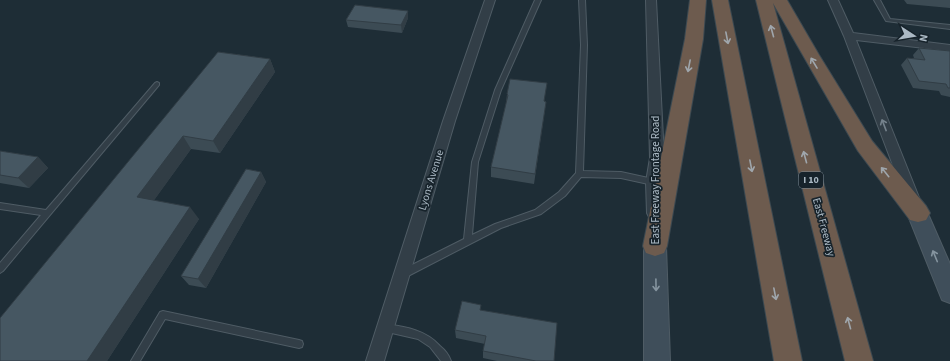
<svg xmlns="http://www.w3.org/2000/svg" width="950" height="361" viewBox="0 0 950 361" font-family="'Source Sans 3',sans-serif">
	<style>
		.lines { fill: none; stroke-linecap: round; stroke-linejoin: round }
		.service-casing { stroke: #4f5c65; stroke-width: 2 }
		.minor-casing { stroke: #4f5c65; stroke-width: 2 }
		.secondary-casing { stroke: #4f5c65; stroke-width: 2 }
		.motorway-casing { stroke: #3c4951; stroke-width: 2 }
		.service { fill: #323e47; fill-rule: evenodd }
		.minor { fill: #323e47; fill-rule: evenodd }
		.secondary { fill: #3f4e5a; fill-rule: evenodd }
		.motorway { fill: #6d5b4e; fill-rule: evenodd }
		.wall { fill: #3c4b54 }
		.shaded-wall { fill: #313d45 }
		.building { fill: #465762; stroke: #313d45 }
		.oneway { stroke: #9fa6ac }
		.oneway2 { stroke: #75828c }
		.oneway3 { stroke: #85949f }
		.labels { text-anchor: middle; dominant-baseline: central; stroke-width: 3.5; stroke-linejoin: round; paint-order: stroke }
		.shield { fill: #17232b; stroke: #7f8c96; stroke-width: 1 }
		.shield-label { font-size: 10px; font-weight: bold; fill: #abb9c4 }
		.street-label { font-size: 11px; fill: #abb9c4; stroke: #17232b }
	</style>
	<rect width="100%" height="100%" fill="#1e2d36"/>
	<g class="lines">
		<defs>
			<g id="service">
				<polygon points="535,0 541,0 501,90 478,162 472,235 495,224 535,210 559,192 576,173 581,45 579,0 585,0 587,45 583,171 621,172 653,179 655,180 657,182 655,184 653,185 621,178 581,177 565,196 541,214 501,228 406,277 403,278 400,277 399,274 400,271 464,239 472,162 495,90"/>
				<polygon points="874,0 880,0 890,19 950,25 950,29 886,21"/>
				<polygon points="157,82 159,83 159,85 3,271 0,273 0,263 41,215 0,209 0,203 46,210 155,83"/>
				<polygon points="163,311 299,340 302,341 303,344 302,347 299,348 165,319 140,361 131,361 160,312"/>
				<path d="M386,324C406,327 426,330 440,346C445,350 449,355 451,361H441L430,347L418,339L383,331L382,328L383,325Z"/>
			</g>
			<g id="minor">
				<polygon points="485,0 495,0 455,121 384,361 366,361 443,121"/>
				<polygon points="646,0 656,0 664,158 660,182 661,213 659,217 654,219 649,217 647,213 646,182 650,158"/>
				<polygon points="828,0 838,0 853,33 950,45 950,51 856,40 920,200 918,204 913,206 908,204 906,200 844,36"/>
			</g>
			<g id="secondary">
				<polygon points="918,204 925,207 950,264 950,303 942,300 907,213 911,207"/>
				<polygon points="655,237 663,239 666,246 670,361 644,361 644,246 647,239"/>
			</g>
			<g id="motorway">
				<polygon points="690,0 706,0 703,39 667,246 664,253 655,256 646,253 643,246 685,39"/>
				<polygon points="712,0 728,0 802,361 774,361"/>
				<polygon points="756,0 787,0 819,55 872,141 926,206 930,213 926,220 918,222 910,220 858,151 773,3 873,361 845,361"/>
			</g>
		</defs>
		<use href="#service" class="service-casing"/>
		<use href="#minor" class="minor-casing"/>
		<use href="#secondary" class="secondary-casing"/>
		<use href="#motorway" class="motorway-casing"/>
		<use href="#service" class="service"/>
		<use href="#minor" class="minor"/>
		<use href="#secondary" class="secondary"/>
		<use href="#motorway" class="motorway"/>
	</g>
	<g class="wall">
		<polygon points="904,0 950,0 950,8 907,4"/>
		<polygon points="408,11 408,18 402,33 348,27 346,20"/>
		<polygon points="919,48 950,51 950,97 941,95 939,91 913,88 901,65 907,58 914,58 913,55"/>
		<polygon points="218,52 270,59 275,72 220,153 191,149 154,200 199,219 107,361 0,361"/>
		<polygon points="507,94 546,102 534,184 491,177 491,167 506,104"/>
		<polygon points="0,151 38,157 48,168 29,188 0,183"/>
		<polygon points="261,172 266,182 206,288 189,285 181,276"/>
		<polygon points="481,310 554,361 497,361 483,358 483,351 485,344 456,338 455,330"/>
	</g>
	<g class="shaded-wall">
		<polygon points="408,11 408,18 402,33 401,25"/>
		<polygon points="270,59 275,72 220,153 213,141"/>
		<polygon points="183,136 191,149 147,210 137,197"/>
		<polygon points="38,157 48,168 29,188 18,178"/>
		<polygon points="261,172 266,182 206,288 198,279"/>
		<polygon points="190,207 199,219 107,361 87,361"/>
	</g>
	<g class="building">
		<polygon points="355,5 408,11 401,25 346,20"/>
		<polygon points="919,48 950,51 950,88 948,88 946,84 919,81 907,58 925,60"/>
		<polygon points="218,52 270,59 213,141 183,136 137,197 190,207 87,361 0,361 0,318"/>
		<polygon points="510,79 547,83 544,101 546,102 535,174 491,167 508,95 507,94"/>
		<polygon points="0,151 38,157 18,178 0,175"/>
		<polygon points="246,169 261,172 198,279 181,276"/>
		<polygon points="462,301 481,305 480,310 557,323 554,361 536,361 483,351 486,336 455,330"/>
	</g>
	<defs><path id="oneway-shaft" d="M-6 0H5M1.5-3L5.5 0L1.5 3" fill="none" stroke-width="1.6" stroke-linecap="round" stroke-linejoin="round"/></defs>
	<g class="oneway">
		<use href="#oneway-shaft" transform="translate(772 31) rotate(-105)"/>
		<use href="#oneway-shaft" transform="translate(727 38) rotate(79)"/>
		<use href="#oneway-shaft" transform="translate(814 63) rotate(-121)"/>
		<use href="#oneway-shaft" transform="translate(689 66) rotate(101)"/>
		<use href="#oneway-shaft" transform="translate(805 157) rotate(-105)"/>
		<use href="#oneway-shaft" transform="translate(751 166) rotate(79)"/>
		<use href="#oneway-shaft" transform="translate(885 172) rotate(-129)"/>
		<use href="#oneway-shaft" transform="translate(775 294) rotate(79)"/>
		<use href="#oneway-shaft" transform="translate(849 323) rotate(-105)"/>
	</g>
	<use class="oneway2" href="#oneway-shaft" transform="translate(884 125) rotate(-111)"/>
	<g class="oneway3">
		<use href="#oneway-shaft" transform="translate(935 256) rotate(-112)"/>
		<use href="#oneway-shaft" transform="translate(656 285) rotate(89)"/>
	</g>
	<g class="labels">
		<rect class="shield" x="799" y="172" width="24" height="16" rx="3"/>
		<g class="shield-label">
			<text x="811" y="180">I 10</text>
		</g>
		<g class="street-label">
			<text transform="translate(431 180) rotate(-73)">Lyons Avenue</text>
			<text transform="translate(655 180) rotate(-90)">East Freeway Frontage Road</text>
			<text transform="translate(824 227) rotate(75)">East Freeway</text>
		</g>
	</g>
	<g transform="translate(914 36) rotate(102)" stroke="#17232b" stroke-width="3" paint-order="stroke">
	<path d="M0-3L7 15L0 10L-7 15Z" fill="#abb9c4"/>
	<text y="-6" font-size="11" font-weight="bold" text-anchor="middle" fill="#abb9c4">N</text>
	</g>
</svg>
